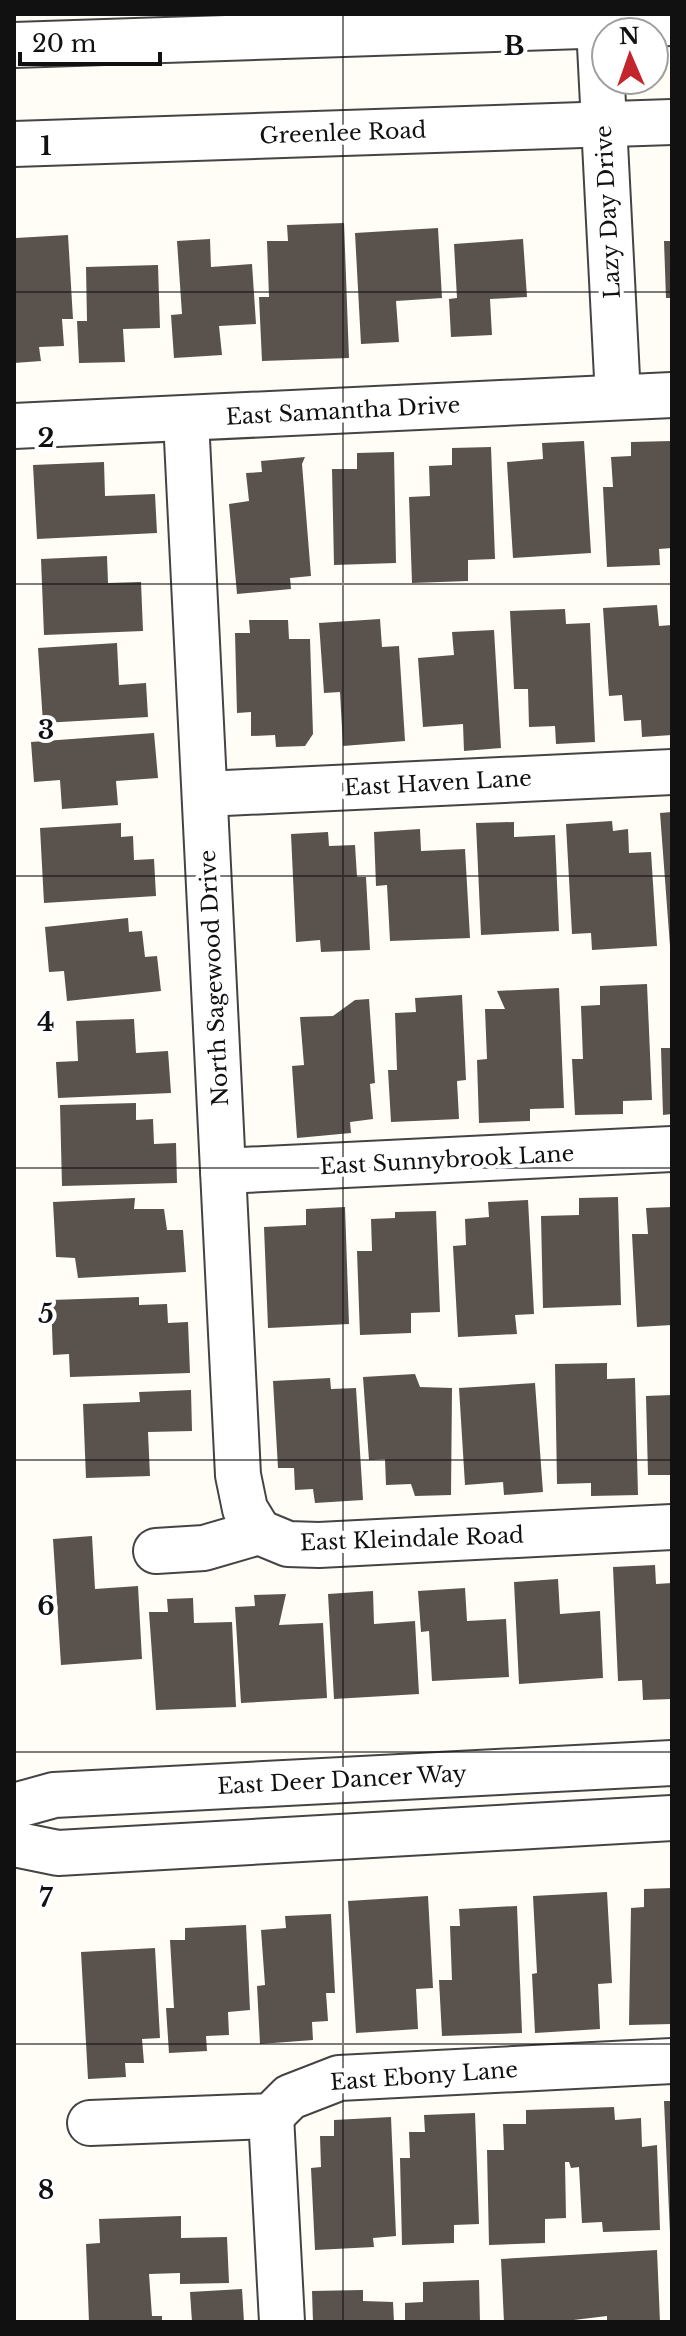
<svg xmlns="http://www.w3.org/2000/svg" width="686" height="2336" viewBox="0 0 686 2336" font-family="'Libre Baskerville',serif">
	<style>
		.building { fill: #5a524d }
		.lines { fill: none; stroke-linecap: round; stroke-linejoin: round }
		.street-casing { stroke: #444; stroke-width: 48 }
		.street { stroke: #fff; stroke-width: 44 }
		.grid { fill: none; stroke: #111; stroke-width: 2; stroke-opacity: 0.55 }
		.labels { text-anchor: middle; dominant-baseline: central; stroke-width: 8; stroke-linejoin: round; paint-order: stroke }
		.street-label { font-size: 22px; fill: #111; stroke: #fff }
		.grid-label { font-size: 26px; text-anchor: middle; font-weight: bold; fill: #111; stroke: #fff; stroke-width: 8; stroke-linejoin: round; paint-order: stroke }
	</style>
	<rect width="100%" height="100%" fill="#fffdf5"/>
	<g class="building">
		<polygon points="344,223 349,358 262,361 259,297 269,297 267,241 288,241 287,225"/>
		<polygon points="438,228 442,298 396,301 399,342 361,344 355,233"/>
		<polygon points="68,235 73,319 62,319 64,346 39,347 41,361 14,363 16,238"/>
		<polygon points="210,239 211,267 252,264 256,324 219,326 222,355 174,358 171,315 182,314 177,241"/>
		<polygon points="523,239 527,297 490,299 492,335 451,337 449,299 457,298 454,244"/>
		<polygon points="664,241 672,241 672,298 666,298"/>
		<polygon points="158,265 160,328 123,329 125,362 79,363 77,321 87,321 86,267"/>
		<polygon points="584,441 591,553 513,558 507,462 543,459 542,443"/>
		<polygon points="672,441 672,548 659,549 660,565 607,567 603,487 613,487 611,457 631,456 631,442"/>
		<polygon points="491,447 495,559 468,560 468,581 412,583 409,497 430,496 429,466 452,465 452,448"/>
		<polygon points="394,452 396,563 334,565 332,469 357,469 357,453"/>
		<polygon points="305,457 302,464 311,576 290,578 291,589 237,594 229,504 249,501 246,473 262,472 261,461"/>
		<polygon points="104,462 105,496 155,494 157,533 37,539 33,465"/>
		<polygon points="107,556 108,583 141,582 143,631 44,635 41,559"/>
		<polygon points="657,605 659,626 672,625 672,735 642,737 641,720 624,721 622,695 609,696 603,608"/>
		<polygon points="565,609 566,624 590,623 595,742 556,744 555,726 529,727 528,689 514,689 510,611"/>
		<polygon points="380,619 382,647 399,646 405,741 343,746 340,692 324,693 319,623"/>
		<polygon points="249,620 288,620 289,639 310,639 313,734 305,746 276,747 275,735 251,736 251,712 237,713 235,633 250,633"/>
		<polygon points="494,630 501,748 464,751 463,724 423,727 418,658 454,655 452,632"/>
		<polygon points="117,643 119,685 146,683 148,717 43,723 38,648"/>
		<polygon points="154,733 158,778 116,781 118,805 62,809 60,780 34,782 31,742"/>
		<polygon points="672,812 672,946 670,946 660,813"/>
		<polygon points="612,821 613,831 628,829 629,853 651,852 657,946 592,950 591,933 572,934 566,824"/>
		<polygon points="514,822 514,837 555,835 559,931 481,935 476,823"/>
		<polygon points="121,823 121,837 133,836 134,860 154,859 156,896 44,903 40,828"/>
		<polygon points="420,829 421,851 465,849 470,938 390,941 387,885 376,886 374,832"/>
		<polygon points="328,832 329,846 355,845 357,877 366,877 370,950 321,952 320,940 296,942 291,834"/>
		<polygon points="128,918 129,932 142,931 145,957 157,956 161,991 67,1001 64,971 49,972 45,927"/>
		<polygon points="647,984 652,1100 623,1101 623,1114 575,1115 572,1059 583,1059 581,1006 600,1005 600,986"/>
		<polygon points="559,988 564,1108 530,1109 530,1121 479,1123 477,1060 487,1059 485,1009 505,1009 497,991"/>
		<polygon points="462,995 466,1080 457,1081 459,1119 391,1122 388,1070 397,1070 395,1013 416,1012 415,998"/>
		<polygon points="369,999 375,1083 370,1084 373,1119 350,1122 351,1133 297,1138 292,1066 304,1065 300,1017 333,1016 355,1000"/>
		<polygon points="134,1019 136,1053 168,1051 171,1093 58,1098 56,1062 78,1061 76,1021"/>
		<polygon points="661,1048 672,1048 672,1114 663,1115"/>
		<polygon points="136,1103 136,1120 153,1119 154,1144 176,1143 177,1183 62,1186 60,1105"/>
		<polygon points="618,1197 621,1305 543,1308 541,1216 579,1215 579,1198"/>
		<polygon points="135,1198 134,1209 164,1209 167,1230 183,1230 186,1272 78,1278 75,1258 56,1257 53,1202"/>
		<polygon points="528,1200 534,1314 515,1315 517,1334 458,1337 453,1246 466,1245 465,1219 489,1217 488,1202"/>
		<polygon points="345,1207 349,1324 268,1328 264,1227 306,1225 306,1209"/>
		<polygon points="672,1207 672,1325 637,1327 632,1234 648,1234 646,1208"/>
		<polygon points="436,1211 440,1312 411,1313 411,1333 360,1335 357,1251 372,1251 371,1219 395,1218 395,1212"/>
		<polygon points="139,1297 139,1305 167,1304 168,1323 188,1322 190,1373 70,1377 69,1354 53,1355 51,1300"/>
		<polygon points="607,1363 607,1379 635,1378 638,1495 591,1496 591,1483 557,1484 555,1364"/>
		<polygon points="415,1374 420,1387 452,1388 451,1495 415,1496 411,1484 386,1485 385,1459 369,1460 363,1377"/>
		<polygon points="330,1378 331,1389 356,1388 363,1500 315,1503 313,1489 295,1490 294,1468 278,1468 273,1381"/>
		<polygon points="535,1383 543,1492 504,1495 503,1482 465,1485 459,1388"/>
		<polygon points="191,1390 192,1431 148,1432 150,1476 86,1478 83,1404 140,1402 139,1392"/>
		<polygon points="672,1395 672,1475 648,1475 646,1396"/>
		<polygon points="92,1536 95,1589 138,1586 142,1659 61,1665 53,1539"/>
		<polygon points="655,1565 656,1584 672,1583 672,1699 643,1700 642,1680 618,1681 613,1567"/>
		<polygon points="558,1579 560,1614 600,1611 603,1678 519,1684 514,1582"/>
		<polygon points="465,1588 467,1621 506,1619 509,1677 432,1681 429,1631 421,1632 418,1591"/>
		<polygon points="373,1591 374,1624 415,1621 419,1694 334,1699 328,1594"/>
		<polygon points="286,1594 279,1625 323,1623 327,1698 241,1703 235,1607 255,1606 254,1595"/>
		<polygon points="193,1598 194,1623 232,1622 236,1707 156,1710 149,1612 168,1612 167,1599"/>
		<polygon points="672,1888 672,2024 629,2025 631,1908 644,1907 644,1889"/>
		<polygon points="607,1892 612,1983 598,1984 600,2029 535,2033 532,1974 537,1973 533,1896"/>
		<polygon points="428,1896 433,1988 416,1989 418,2029 356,2033 348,1901"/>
		<polygon points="517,1906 522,2033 442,2036 439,1980 452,1980 450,1926 460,1926 459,1909"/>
		<polygon points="331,1914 335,1993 326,1993 328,2021 312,2022 313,2040 260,2044 257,1986 265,1985 261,1930 286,1928 285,1916"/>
		<polygon points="246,1925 250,2010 228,2012 229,2035 206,2036 207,2051 169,2053 166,2008 174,2008 170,1940 185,1940 185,1928"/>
		<polygon points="155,1948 160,2038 142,2039 144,2063 125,2063 126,2077 88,2079 81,1952"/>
		<polygon points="664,2101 672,2101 672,2233 670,2233"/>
		<polygon points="614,2107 615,2120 641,2118 642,2147 657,2145 660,2230 603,2232 602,2222 582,2223 579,2167 571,2168 569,2162 565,2162 566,2218 545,2219 545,2243 489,2245 487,2150 504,2150 503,2124 526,2124 526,2110"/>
		<polygon points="475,2113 479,2224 454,2225 454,2243 402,2245 400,2158 410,2158 409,2132 425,2132 424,2115"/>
		<polygon points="391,2117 396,2236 373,2238 374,2247 315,2250 311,2168 321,2167 320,2136 334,2136 334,2120"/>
		<polygon points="181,2216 181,2238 227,2237 229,2283 180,2284 180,2273 149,2274 152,2316 162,2316 162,2322 89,2322 86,2244 100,2243 99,2219"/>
		<polygon points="657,2250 660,2322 607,2322 607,2316 557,2322 504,2322 501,2259"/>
		<polygon points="479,2280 480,2322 405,2322 405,2303 423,2302 423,2282"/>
		<polygon points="242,2289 244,2322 192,2322 190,2292"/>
		<polygon points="363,2290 363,2301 393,2302 394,2322 313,2322 312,2291"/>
	</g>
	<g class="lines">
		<defs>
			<g id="street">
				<polyline points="599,26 618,397"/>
				<polyline points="14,45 672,23"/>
				<polyline points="14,144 672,122"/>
				<polyline points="186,419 238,1475 245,1509 259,1532"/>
				<polyline points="14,426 672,395"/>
				<polyline points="205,794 672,772"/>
				<polyline points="223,1171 672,1149"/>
				<polyline points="156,1551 204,1548 259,1532 288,1544 319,1545 672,1527"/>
				<polyline points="14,1806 54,1795 672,1763"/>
				<polyline points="14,1844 58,1853 672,1818"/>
				<polyline points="271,2116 282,2322"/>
				<polyline points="90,2123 271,2116 290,2097 339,2078 672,2061"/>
			</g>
		</defs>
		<use href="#street" class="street-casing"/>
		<use href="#street" class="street"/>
	</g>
	<path class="grid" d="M343,14V2322M14,292H672M14,584H672M14,876H672M14,1168H672M14,1460H672M14,1752H672M14,2044H672"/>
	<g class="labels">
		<g class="street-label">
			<text transform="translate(343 133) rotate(-2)">Greenlee Road</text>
			<text transform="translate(608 212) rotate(-93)">Lazy Day Drive</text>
			<text transform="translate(343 411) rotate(-3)">East Samantha Drive</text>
			<text transform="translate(438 783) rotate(-3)">East Haven Lane</text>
			<text transform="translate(214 978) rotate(-93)">North Sagewood Drive</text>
			<text transform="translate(447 1160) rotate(-3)">East Sunnybrook Lane</text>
			<text transform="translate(412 1539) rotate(-2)">East Kleindale Road</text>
			<text transform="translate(342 1780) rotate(-3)">East Deer Dancer Way</text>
			<text transform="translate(424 2076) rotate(-4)">East Ebony Lane</text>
		</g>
	</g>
	<g class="grid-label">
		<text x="514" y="55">B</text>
		<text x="46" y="155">1</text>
		<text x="46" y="447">2</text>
		<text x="46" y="739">3</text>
		<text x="46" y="1031">4</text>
		<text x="46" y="1323">5</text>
		<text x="46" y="1615">6</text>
		<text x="46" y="1907">7</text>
		<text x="46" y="2199">8</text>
	</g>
	<rect width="686" height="2336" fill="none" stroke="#111111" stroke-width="32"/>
	<g transform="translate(630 56) rotate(358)"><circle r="38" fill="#ffffff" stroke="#a0a0a0" stroke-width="2"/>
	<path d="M0-6L14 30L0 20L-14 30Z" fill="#c4262e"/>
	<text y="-12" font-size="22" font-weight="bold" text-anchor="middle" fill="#111111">N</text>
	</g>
	<path d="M20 52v12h140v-12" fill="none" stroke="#111111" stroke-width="4"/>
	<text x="32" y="52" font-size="24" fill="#111111" stroke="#ffffff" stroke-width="6" paint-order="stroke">20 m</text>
</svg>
